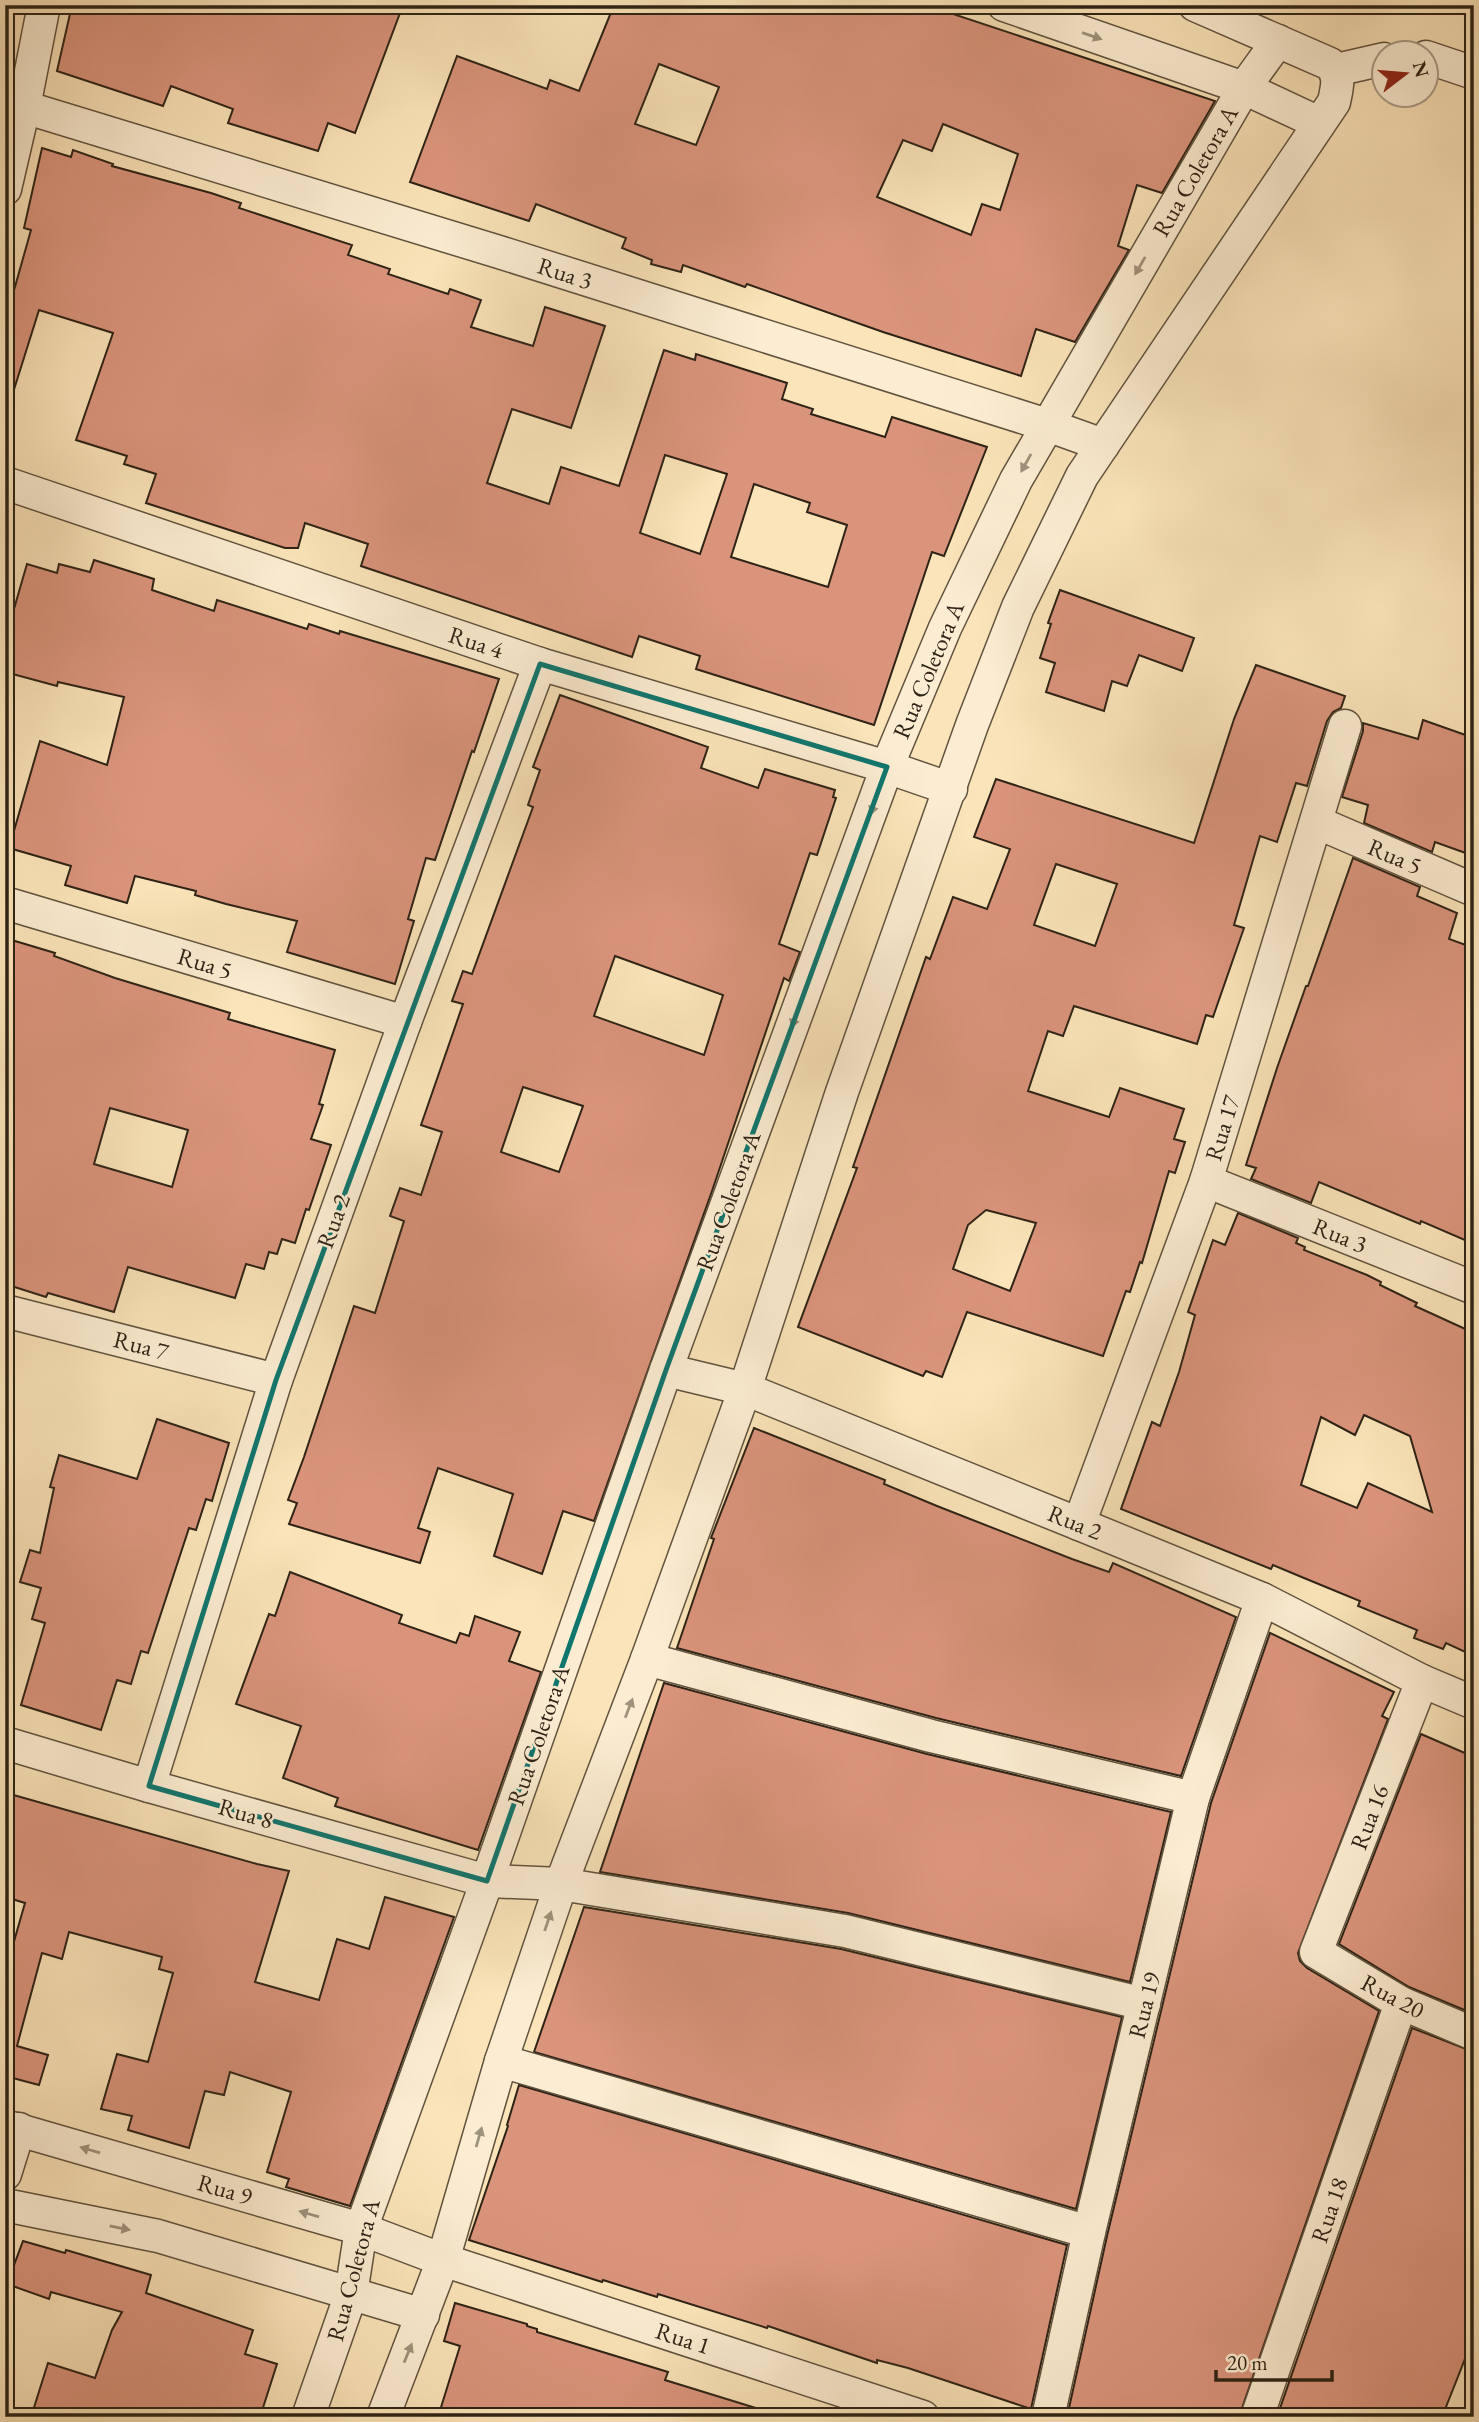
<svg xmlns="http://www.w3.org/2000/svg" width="1479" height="2422" viewBox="0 0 1479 2422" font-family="'EB Garamond',serif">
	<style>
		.building { fill: #da947c; stroke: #2e2316; stroke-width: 2; fill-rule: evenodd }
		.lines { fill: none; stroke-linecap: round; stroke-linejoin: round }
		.street-casing { stroke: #61533f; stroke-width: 35 }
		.street { stroke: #fcedd2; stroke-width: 32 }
		.oneway { fill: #9f927d }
		.marked { fill: none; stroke: #0f766e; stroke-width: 5; stroke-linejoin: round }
		.labels { text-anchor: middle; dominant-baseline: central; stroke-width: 5; stroke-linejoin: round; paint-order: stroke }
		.street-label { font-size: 24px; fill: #2e2316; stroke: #fcedd2 }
	</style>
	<rect width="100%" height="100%" fill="#fbe4b9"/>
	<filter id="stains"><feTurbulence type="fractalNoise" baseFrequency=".00286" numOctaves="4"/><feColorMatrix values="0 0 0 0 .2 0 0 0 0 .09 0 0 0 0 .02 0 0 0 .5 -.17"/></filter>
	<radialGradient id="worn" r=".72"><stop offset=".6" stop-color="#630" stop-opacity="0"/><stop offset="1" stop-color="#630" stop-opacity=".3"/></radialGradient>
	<g class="building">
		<polygon points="72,5 403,5 355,133 328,123 318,151 228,123 233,109 171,86 163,106 57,71"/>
		<path d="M614,5H926L1215,101L1162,193L1137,185L1118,246L1129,250L1075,342L1036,329L1021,376L883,332L747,284L745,287L683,265L681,272L651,264L652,260L622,248L626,238L536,204L529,221L410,182L457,56L547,89L550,80L579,91ZM659,64L719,87L696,145L635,124ZM943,124L1018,154L1000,210L982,204L971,235L877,197L903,140L932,151Z"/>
		<path d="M42,148L71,157L73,150L113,164L112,166L211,193L241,203L239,208L352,245L348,255L390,269L388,274L448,294L450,289L481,300L471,327L533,346L545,307L605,326L571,428L512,409L487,483L549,504L561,467L619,486L664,350L695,360L696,354L787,383L782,399L813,409L811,414L885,437L892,417L987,447L944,556L932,552L874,725L696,669L700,656L639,636L632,657L361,566L368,544L305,523L298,548H285L146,503L156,474L124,464L127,456L76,440L113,333L39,310L12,396L5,395V299L11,301L31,230L24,228ZM665,455L727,474L700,554L640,533ZM754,484L810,503L807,512L847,525L828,587L731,557Z"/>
		<polygon points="94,560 154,579 152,590 214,611 217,600 307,629 309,624 339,634 340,631 499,679 474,752 472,751 435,860 426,858 408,919 414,921 395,984 287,952 297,921 226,904 195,895 196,891 135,876 127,903 65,885 71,866 9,848 40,741 107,765 124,697 58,682 57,686 5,672 5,640 27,564 57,573 59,564 90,572"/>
		<polygon points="1060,590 1194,638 1182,671 1139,655 1127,686 1112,681 1104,711 1046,692 1055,663 1040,658 1051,624 1048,623"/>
		<path d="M1256,665L1345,696L1341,708L1333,712L1327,721L1307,786L1296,783L1277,842L1260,836L1234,925L1244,928L1213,1017L1206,1015L1197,1044L1074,1006L1063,1036L1048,1031L1028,1091L1109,1117L1120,1088L1184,1109L1174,1139L1185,1142L1175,1173L1169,1171L1142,1263L1140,1262L1130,1292L1126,1291L1103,1356L967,1312L942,1377L926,1371L923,1376L798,1327L857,1168L853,1167L926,957L930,959L953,897L987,909L1010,849L974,837L996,779L1194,843L1234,719ZM1056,864L1117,884L1095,946L1034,925ZM986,1210L1036,1223L1010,1291L953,1269L968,1225Z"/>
		<path d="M560,695L708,747L701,768L758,788L765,769L835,790L833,797L836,798L817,855L810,853L779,944L800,952L789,981L784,978L712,1191L594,1521L563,1511L542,1574L494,1556L513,1494L438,1468L418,1528L430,1532L420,1563L289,1524L297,1503L288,1500L304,1457L354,1306L375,1313L404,1221L390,1216L400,1188L421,1195L442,1132L421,1125L463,1004L452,1001L463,971L472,974L533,807L528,805L540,770L533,767ZM615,956L723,995L704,1055L594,1016ZM523,1087L583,1106L559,1172L501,1152Z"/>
		<polygon points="1423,720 1474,738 1474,856 1435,842 1432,852 1364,823 1368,805 1342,797 1363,731 1363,723 1418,739"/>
		<polygon points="1353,858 1420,887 1417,896 1457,913 1449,939 1474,948 1474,1244 1421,1221 1420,1224 1319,1182 1311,1203 1251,1179 1256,1168 1246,1165 1277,1068 1306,986 1308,986"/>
		<path d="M5,938L55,953L54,956L115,978L230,1013L228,1019L335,1050L319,1104L323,1105L311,1139L331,1145L309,1210L306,1209L295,1243L282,1239L277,1254L269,1252L264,1269L246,1264L235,1298L128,1267L114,1312L48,1293L46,1297L5,1284ZM110,1108L188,1130L172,1187L94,1164Z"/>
		<path d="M1238,1213L1298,1238L1296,1243L1305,1247L1304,1250L1367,1275L1381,1282L1380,1285L1417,1303L1415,1306L1474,1333V1656L1446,1643L1443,1649L1414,1638L1417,1630L1358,1606L1360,1601L1304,1578L1273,1565L1271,1569L1121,1509L1152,1422L1160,1426L1179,1372L1195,1315L1188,1312L1213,1240L1225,1245ZM1364,1415L1410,1436L1432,1512L1368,1483L1357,1508L1301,1485L1321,1417L1355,1435Z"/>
		<polygon points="157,1419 229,1443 212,1501 206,1499 196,1530 189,1528 148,1653 141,1651 131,1684 117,1680 101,1730 21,1705 45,1623 32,1619 41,1588 20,1582 30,1550 40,1553 54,1488 50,1487 59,1455 137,1479"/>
		<polygon points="754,1428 885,1480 884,1484 937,1506 1072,1559 1109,1572 1113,1563 1236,1617 1181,1776 936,1718 677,1648 714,1539 711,1538"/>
		<polygon points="290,1572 402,1615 399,1623 456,1643 460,1633 469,1636 475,1616 520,1632 509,1661 541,1672 478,1850 335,1806 338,1798 283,1778 301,1726 236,1704 269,1614 275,1616"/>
		<polygon points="1270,1633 1394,1692 1382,1716 1388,1719 1298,1953 1300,1961 1307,1968 1379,2011 1239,2417 1067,2417 1107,2236 1211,1803"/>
		<polygon points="664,1683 927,1754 1171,1812 1130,1982 848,1913 600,1872"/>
		<polygon points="1421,1734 1474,1757 1474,2014 1409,1987 1339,1944"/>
		<polygon points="10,1794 257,1864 289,1871 255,1982 319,2000 337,1939 369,1949 385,1897 454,1917 350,2206 286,2187 289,2179 267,2172 291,2092 230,2072 224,2095 205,2091 189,2148 128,2130 132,2116 101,2109 117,2054 148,2062 173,1973 159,1969 162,1957 69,1932 62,1959 42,1953 17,2046 48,2055 39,2085 5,2076 5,1973 25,1903 5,1897 5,1811"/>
		<polygon points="584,1907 841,1949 1122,2017 1076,2209 534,2052"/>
		<polygon points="1412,2028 1474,2052 1474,2336 1442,2417 1370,2417 1350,2411 1347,2417 1277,2417"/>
		<polygon points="519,2085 1067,2245 1031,2409 908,2368 877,2360 877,2363 768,2326 767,2328 658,2294 657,2297 603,2280 602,2282 469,2240 508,2126 507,2125"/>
		<polygon points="23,2241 65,2253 66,2250 151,2275 146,2293 253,2330 245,2354 277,2364 260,2417 31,2417 48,2363 95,2378 112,2330 122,2312 51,2292 49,2299 7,2284"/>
		<polygon points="455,2303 527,2324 527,2326 537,2329 537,2332 668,2372 665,2380 759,2409 758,2417 438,2417 460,2346 444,2341"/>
	</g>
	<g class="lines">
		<defs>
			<g id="street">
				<polyline points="1004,5 1244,88 1319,123"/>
				<polyline points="1426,57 1474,73"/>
				<polyline points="1336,70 1384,59"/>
				<polyline points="24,107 499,252 1047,425 1103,445"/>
				<polyline points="5,189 24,107 44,5"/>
				<polyline points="5,483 540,664 887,767 951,789"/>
				<polyline points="1316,822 1474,890"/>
				<polyline points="5,903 405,1022"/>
				<polyline points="1206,1181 1474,1288"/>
				<polyline points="5,1311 276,1380"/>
				<polyline points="666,1370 745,1389 1079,1524 1262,1599 1422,1681 1474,1703"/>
				<polyline points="1079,1524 1206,1181 1345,726"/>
				<polyline points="647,1659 931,1736 1193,1798"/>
				<polyline points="1422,1681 1316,1952 1401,2003 1474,2034"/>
				<polyline points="5,1743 149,1786 487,1881 561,1884 845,1931 1144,2004"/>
				<polyline points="149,1786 276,1380 405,1022 540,664"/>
				<polyline points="501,2061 1089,2232"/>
				<polyline points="5,2126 361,2229 443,2260 923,2417"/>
				<polyline points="5,2174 19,2129"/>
				<polyline points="5,2205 158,2236 423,2315"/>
				<polyline points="308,2417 351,2294 361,2229 487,1881 666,1370 887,767 945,628 1016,480 1244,88 1278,41"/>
				<path d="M383,2417L443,2260L501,2061L561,1884L647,1659L745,1389L842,1092L972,725L1018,607L1082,476L1334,102C1337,87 1341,76 1330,64L1195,5"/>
				<polyline points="1048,2417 1089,2232 1193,1798 1262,1599"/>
				<polyline points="1257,2417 1401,2003"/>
			</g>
		</defs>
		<use href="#street" class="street-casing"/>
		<use href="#street" class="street"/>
	</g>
	<defs><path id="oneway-solid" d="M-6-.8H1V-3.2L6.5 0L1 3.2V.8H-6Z" transform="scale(1.75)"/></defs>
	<g class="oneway">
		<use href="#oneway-solid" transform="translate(1092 36) rotate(19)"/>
		<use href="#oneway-solid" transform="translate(1140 266) rotate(120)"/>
		<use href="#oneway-solid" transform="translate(1026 463) rotate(119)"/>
		<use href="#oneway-solid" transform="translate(874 805) rotate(110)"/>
		<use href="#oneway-solid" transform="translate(795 1018) rotate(110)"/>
		<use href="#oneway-solid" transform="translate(629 1708) rotate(-69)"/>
		<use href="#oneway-solid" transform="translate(548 1921) rotate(-71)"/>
		<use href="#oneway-solid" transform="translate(479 2137) rotate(-74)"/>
		<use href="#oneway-solid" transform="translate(90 2150) rotate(-164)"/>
		<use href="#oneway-solid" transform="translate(309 2214) rotate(-164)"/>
		<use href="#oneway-solid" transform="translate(120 2228) rotate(11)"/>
		<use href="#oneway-solid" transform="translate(408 2353) rotate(-68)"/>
	</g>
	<path class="marked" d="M540,664L887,767L666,1370L487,1881L149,1786L276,1380Z"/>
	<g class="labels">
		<g class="street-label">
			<text transform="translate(1195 171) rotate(-60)">Rua Coletora A</text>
			<text transform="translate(565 273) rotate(18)">Rua 3</text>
			<text transform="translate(476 642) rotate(18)">Rua 4</text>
			<text transform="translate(928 670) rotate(-67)">Rua Coletora A</text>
			<text transform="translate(1395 856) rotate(23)">Rua 5</text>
			<text transform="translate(205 963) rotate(17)">Rua 5</text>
			<text transform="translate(1222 1128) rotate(-73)">Rua 17</text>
			<text transform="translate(728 1201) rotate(-70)">Rua Coletora A</text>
			<text transform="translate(333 1221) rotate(-70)">Rua 2</text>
			<text transform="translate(1340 1235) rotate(22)">Rua 3</text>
			<text transform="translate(141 1345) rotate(14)">Rua 7</text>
			<text transform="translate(1075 1522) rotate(22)">Rua 2</text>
			<text transform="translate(538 1735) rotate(-71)">Rua Coletora A</text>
			<text transform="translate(246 1813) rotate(16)">Rua 8</text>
			<text transform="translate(1369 1817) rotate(-69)">Rua 16</text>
			<text transform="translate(1393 1996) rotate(28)">Rua 20</text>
			<text transform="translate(1144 2005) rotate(-76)">Rua 19</text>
			<text transform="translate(225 2189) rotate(16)">Rua 9</text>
			<text transform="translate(1329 2210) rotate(-71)">Rua 18</text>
			<text transform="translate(353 2270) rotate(-75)">Rua Coletora A</text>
			<text transform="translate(683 2338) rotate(18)">Rua 1</text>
		</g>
	</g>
	<rect width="1479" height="2422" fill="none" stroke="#fbe4b9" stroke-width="28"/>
	<rect x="7" y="7" width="1465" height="2408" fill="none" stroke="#2e2316" stroke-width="3.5"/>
	<rect x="14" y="14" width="1451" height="2394" fill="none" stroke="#2e2316" stroke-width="2"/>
	<g transform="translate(1405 74) rotate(74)"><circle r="33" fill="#fcedd2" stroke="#aa9c87" stroke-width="2"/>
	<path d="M0-5L12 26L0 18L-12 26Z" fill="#8f2418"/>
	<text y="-10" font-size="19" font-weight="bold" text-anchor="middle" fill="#2e2316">N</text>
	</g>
	<path d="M1216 2370v10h116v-10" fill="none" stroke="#2e2316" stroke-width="3.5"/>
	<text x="1227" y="2370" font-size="21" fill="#2e2316" stroke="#fcedd2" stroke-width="5" paint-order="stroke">20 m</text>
	<rect width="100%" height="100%" filter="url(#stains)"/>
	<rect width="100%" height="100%" fill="url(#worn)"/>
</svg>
